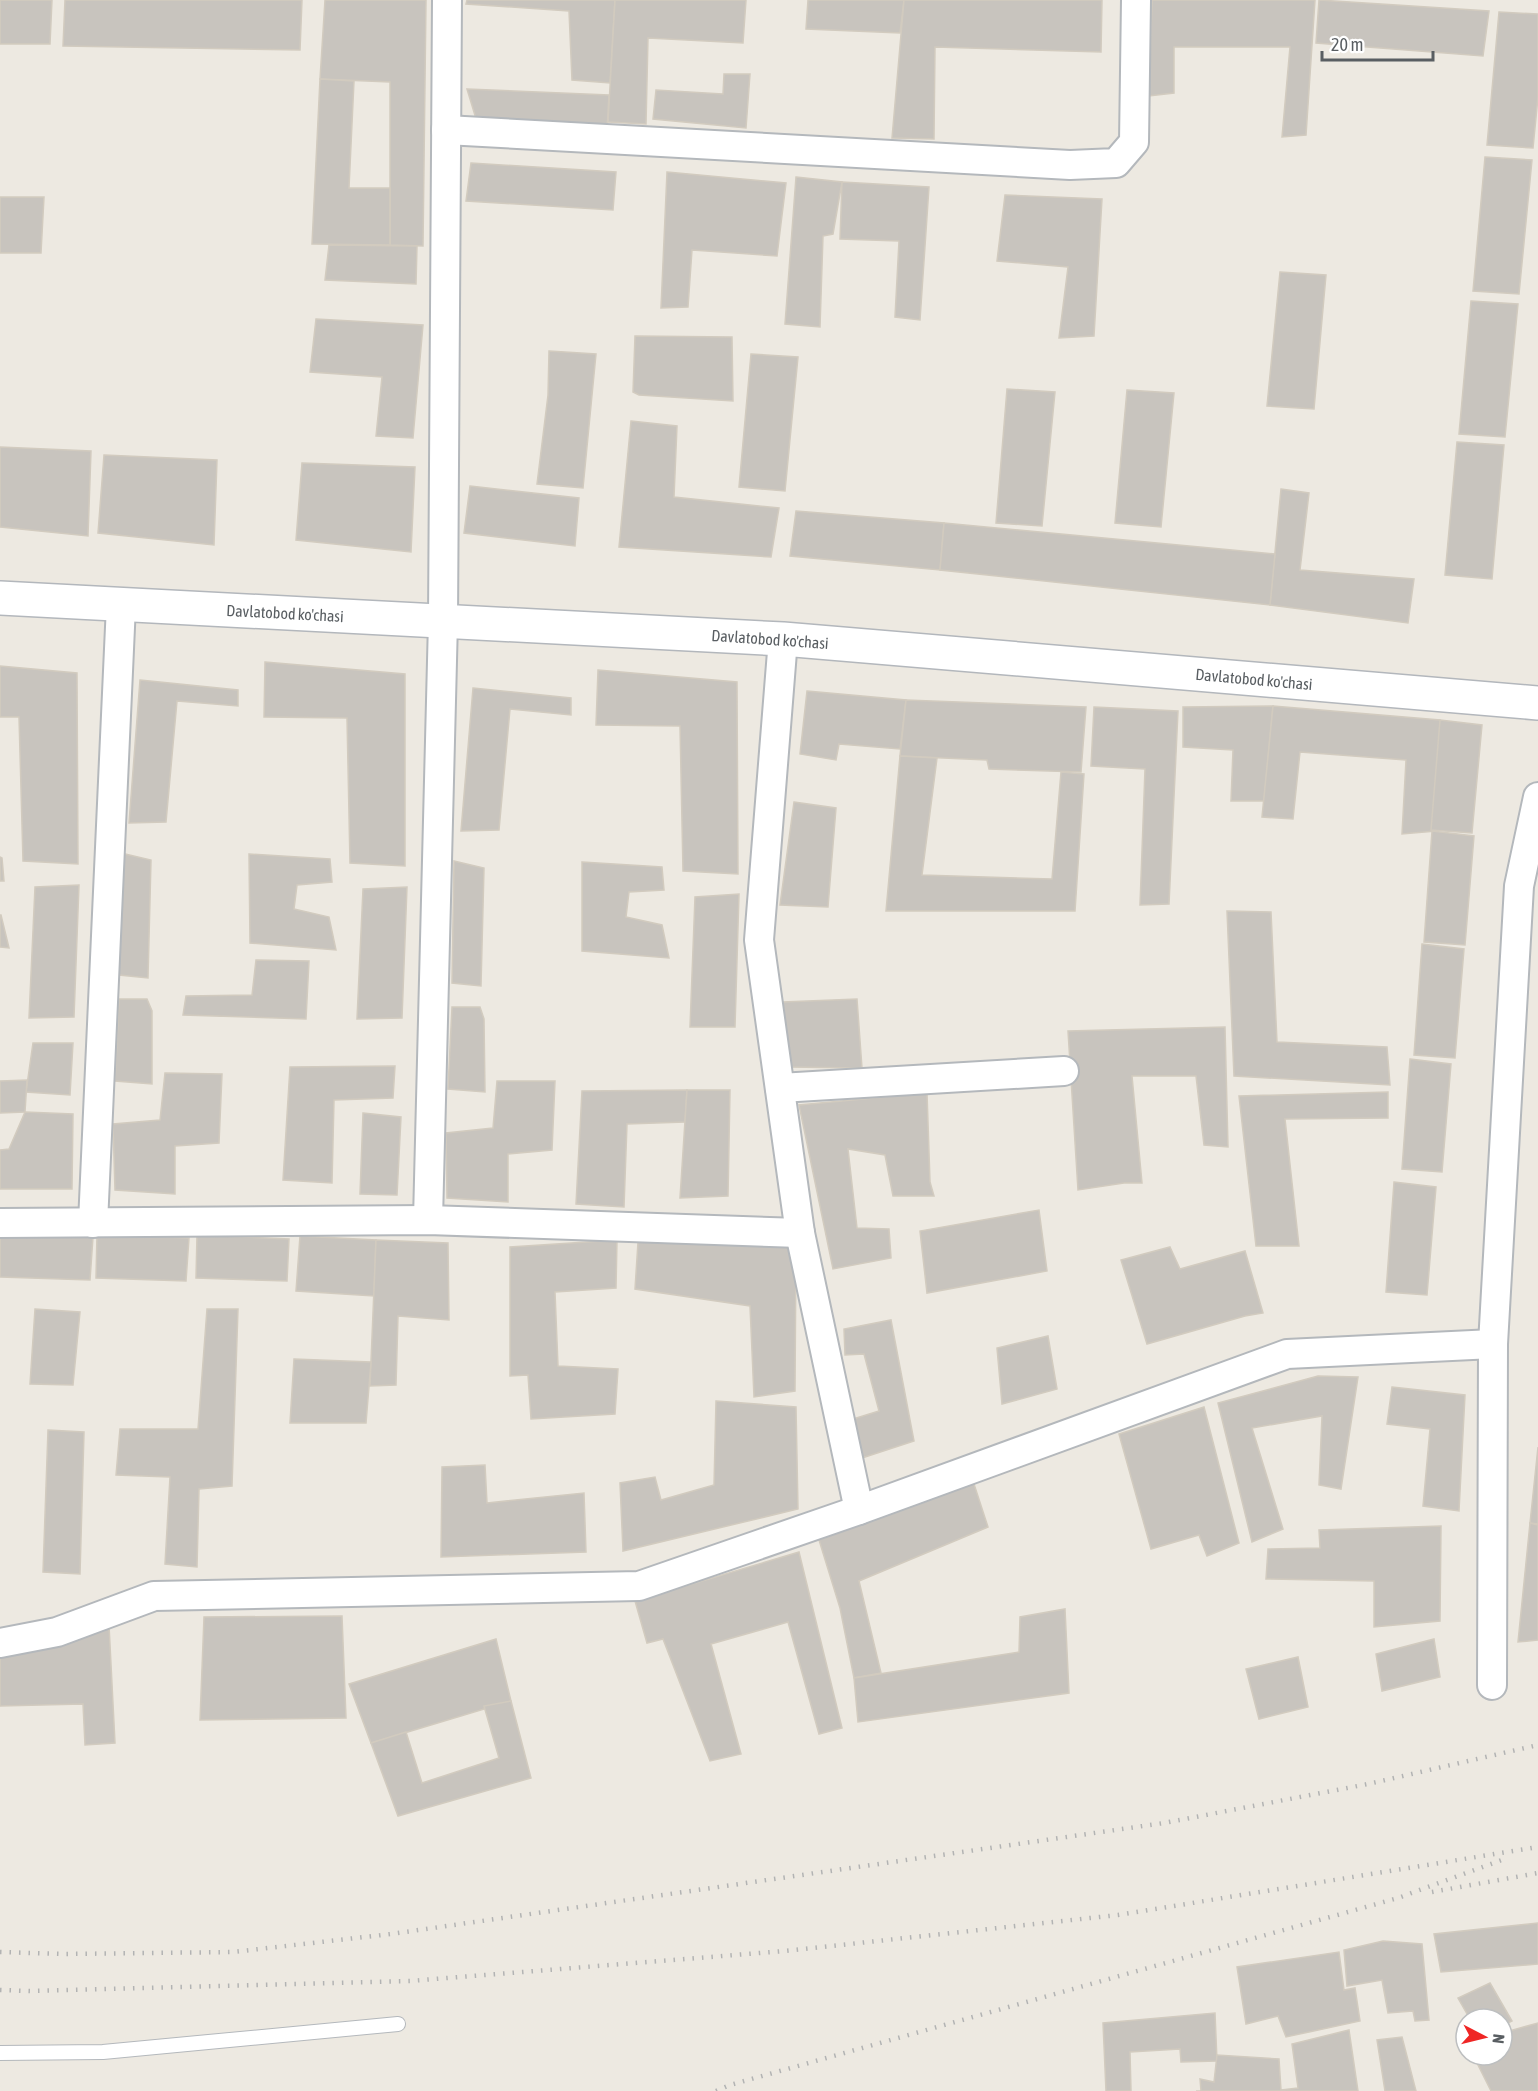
<svg xmlns="http://www.w3.org/2000/svg" width="1538" height="2091" viewBox="0 0 1538 2091" font-family="'Asap Condensed',sans-serif">
	<style>
		.building { fill: #c8c4be; stroke: #d2cbbf; stroke-width: 1.5 }
		.lines { fill: none; stroke-linecap: round; stroke-linejoin: round }
		.lane-casing { stroke: #b4b8bc; stroke-width: 16 }
		.street-casing { stroke: #b4b8bc; stroke-width: 32 }
		.secondary-casing { stroke: #b3b7bc; stroke-width: 36 }
		.lane { stroke: #fff; stroke-width: 14 }
		.street { stroke: #fff; stroke-width: 28 }
		.secondary { stroke: #fff; stroke-width: 33 }
		.rail { stroke: #b2b3b3; stroke-width: 4.5; stroke-dasharray: 1.5 8; stroke-linecap: butt }
		.labels { text-anchor: middle; dominant-baseline: central; stroke-width: 4.5; stroke-linejoin: round; paint-order: stroke }
		.street-label { font-size: 16px; fill: #595e62; stroke: #fff }
	</style>
	<rect width="100%" height="100%" fill="#ede9e1"/>
	<g class="building">
		<polygon points="0,0 52,0 50,44 0,44"/>
		<polygon points="65,0 302,0 300,50 63,46"/>
		<polygon points="325,0 426,0 423,246 390,245 390,82 320,79"/>
		<polygon points="467,0 615,0 610,83 572,80 569,11 466,4"/>
		<polygon points="615,0 746,0 743,43 648,38 646,124 608,122"/>
		<polygon points="808,0 904,0 900,33 806,29"/>
		<polygon points="904,0 1102,0 1101,52 935,47 934,139 892,138"/>
		<polygon points="1152,0 1315,0 1306,135 1282,137 1290,47 1174,47 1174,93 1149,96"/>
		<polygon points="1319,0 1489,11 1483,56 1316,43"/>
		<polygon points="1499,12 1538,14 1538,97 1533,148 1487,145"/>
		<polygon points="724,74 750,74 746,128 653,119 656,90 723,94"/>
		<polygon points="320,79 354,81 349,188 390,188 390,245 312,244"/>
		<polygon points="467,89 609,95 607,131 477,122"/>
		<polygon points="1485,157 1532,160 1519,294 1473,291"/>
		<polygon points="471,163 616,172 613,210 466,201"/>
		<polygon points="667,172 786,183 777,256 692,250 688,307 661,308"/>
		<polygon points="796,177 842,182 833,234 823,236 820,327 785,324"/>
		<polygon points="842,182 929,187 920,320 895,317 899,241 840,239"/>
		<polygon points="1005,195 1102,199 1094,336 1059,338 1068,267 997,261"/>
		<polygon points="0,197 44,197 41,253 0,253"/>
		<polygon points="329,245 417,246 416,284 325,280"/>
		<polygon points="1280,272 1326,275 1314,409 1267,406"/>
		<polygon points="1471,301 1518,304 1505,437 1459,434"/>
		<polygon points="316,319 423,325 413,438 376,436 382,377 310,372"/>
		<polygon points="635,336 732,337 733,401 639,395 633,392"/>
		<polygon points="549,351 596,354 583,488 537,484 548,395"/>
		<polygon points="751,354 798,357 785,491 739,487"/>
		<polygon points="1007,389 1055,392 1042,526 996,523"/>
		<polygon points="1127,390 1174,393 1161,527 1115,523"/>
		<polygon points="631,421 677,426 674,497 779,508 771,557 619,547"/>
		<polygon points="1457,442 1504,445 1492,579 1445,575"/>
		<polygon points="0,447 91,451 88,536 0,527"/>
		<polygon points="104,455 217,460 214,545 98,533"/>
		<polygon points="302,463 415,467 411,552 296,540"/>
		<polygon points="470,486 579,498 575,546 464,533"/>
		<polygon points="1281,489 1309,493 1300,570 1414,579 1408,623 1270,605"/>
		<polygon points="796,511 944,523 940,570 790,556"/>
		<polygon points="944,523 1275,554 1270,605 940,570"/>
		<polygon points="265,662 405,674 405,866 350,863 347,718 264,717"/>
		<polygon points="0,666 77,673 78,864 23,861 19,717 0,717"/>
		<polygon points="598,670 737,682 738,874 683,871 680,726 596,725"/>
		<polygon points="140,680 238,690 238,706 177,701 166,822 129,823"/>
		<polygon points="473,688 571,698 571,715 510,709 499,830 461,831"/>
		<polygon points="807,691 906,700 900,749 839,744 836,760 800,754"/>
		<polygon points="906,700 1086,707 1081,772 989,769 987,760 900,756"/>
		<polygon points="1273,706 1264,801 1231,801 1233,750 1183,747 1183,707"/>
		<polygon points="1273,706 1440,720 1436,831 1402,834 1406,760 1300,752 1293,819 1262,817"/>
		<polygon points="1094,707 1178,711 1169,904 1140,905 1145,769 1091,766"/>
		<polygon points="1440,720 1482,725 1472,833 1431,830"/>
		<polygon points="900,756 937,758 922,875 1052,879 1061,772 1084,774 1075,911 886,911"/>
		<polygon points="794,802 836,808 828,907 780,905"/>
		<polygon points="1432,831 1474,836 1465,945 1424,942"/>
		<polygon points="121,853 151,860 148,978 119,975"/>
		<polygon points="249,854 330,859 332,882 297,885 294,909 329,917 336,950 250,943"/>
		<polygon points="0,857 2,858 4,881 0,881"/>
		<polygon points="454,861 484,868 481,986 452,983"/>
		<polygon points="582,862 662,867 664,890 629,892 626,917 662,925 669,958 582,951"/>
		<polygon points="79,885 74,1017 29,1018 35,887"/>
		<polygon points="407,887 402,1018 357,1019 363,889"/>
		<polygon points="739,894 735,1027 690,1027 695,897"/>
		<polygon points="1227,911 1271,912 1277,1042 1387,1047 1390,1085 1234,1076"/>
		<polygon points="0,915 1,915 9,948 0,947"/>
		<polygon points="1422,944 1464,949 1455,1058 1414,1055"/>
		<polygon points="256,960 309,961 306,1019 183,1015 186,996 252,995"/>
		<polygon points="119,999 147,999 152,1011 152,1084 115,1081"/>
		<polygon points="857,999 862,1068 787,1067 783,1002"/>
		<polygon points="452,1007 480,1007 484,1019 485,1092 448,1089"/>
		<polygon points="1225,1027 1228,1147 1204,1145 1196,1076 1132,1076 1142,1183 1124,1183 1078,1190 1068,1031"/>
		<polygon points="33,1043 73,1043 70,1095 26,1092"/>
		<polygon points="1410,1059 1451,1064 1442,1172 1402,1169"/>
		<polygon points="395,1066 393,1098 334,1100 332,1183 283,1180 290,1067"/>
		<polygon points="165,1073 222,1074 219,1143 175,1146 175,1194 115,1190 113,1124 160,1120"/>
		<polygon points="27,1080 25,1112 0,1113 0,1081"/>
		<polygon points="497,1081 555,1081 552,1150 508,1154 508,1202 447,1198 446,1133 493,1128"/>
		<polygon points="687,1090 685,1122 627,1124 624,1207 576,1204 582,1091"/>
		<polygon points="687,1090 730,1090 728,1196 680,1198"/>
		<polygon points="1388,1092 1388,1118 1285,1119 1299,1246 1256,1246 1239,1096"/>
		<polygon points="927,1093 930,1182 934,1196 893,1196 885,1155 848,1149 857,1228 889,1229 891,1258 833,1269 799,1105"/>
		<polygon points="25,1112 73,1114 72,1189 0,1189 0,1150 9,1149"/>
		<polygon points="363,1113 401,1117 397,1195 360,1194"/>
		<polygon points="1394,1182 1436,1187 1427,1295 1386,1292"/>
		<polygon points="1039,1210 1047,1271 927,1293 920,1231"/>
		<polygon points="0,1233 93,1237 90,1280 0,1277"/>
		<polygon points="97,1234 189,1238 186,1281 96,1278"/>
		<polygon points="197,1235 289,1239 287,1281 196,1278"/>
		<polygon points="300,1236 376,1240 374,1296 296,1291"/>
		<polygon points="376,1240 448,1243 449,1320 398,1316 396,1385 370,1386"/>
		<polygon points="617,1240 616,1288 555,1292 558,1366 618,1369 615,1414 531,1419 528,1375 510,1376 510,1247"/>
		<polygon points="638,1242 796,1246 795,1391 754,1397 750,1306 635,1289"/>
		<polygon points="1170,1247 1180,1269 1245,1251 1263,1313 1245,1316 1147,1344 1121,1260"/>
		<polygon points="35,1309 80,1312 73,1385 30,1384"/>
		<polygon points="207,1309 238,1309 232,1486 199,1489 197,1567 165,1564 170,1477 116,1475 120,1429 198,1429"/>
		<polygon points="891,1320 914,1441 862,1458 853,1419 879,1411 864,1354 845,1355 844,1329"/>
		<polygon points="1048,1336 1057,1389 1002,1404 997,1348"/>
		<polygon points="294,1359 371,1362 366,1423 290,1423"/>
		<polygon points="1318,1376 1358,1377 1341,1489 1319,1485 1322,1416 1252,1428 1283,1529 1252,1542 1218,1403"/>
		<polygon points="1392,1387 1465,1395 1459,1511 1423,1506 1430,1429 1387,1424"/>
		<polygon points="716,1401 796,1407 798,1509 623,1551 620,1483 655,1477 661,1500 714,1485"/>
		<polygon points="1204,1407 1239,1543 1207,1556 1199,1535 1151,1549 1119,1434"/>
		<polygon points="48,1430 84,1432 80,1574 43,1572"/>
		<polygon points="1538,1447 1538,1524 1530,1523"/>
		<polygon points="485,1465 487,1503 584,1493 586,1552 441,1557 442,1467"/>
		<polygon points="973,1481 988,1527 859,1581 881,1673 854,1678 840,1608 819,1540"/>
		<polygon points="1530,1523 1538,1525 1538,1640 1518,1642"/>
		<polygon points="1441,1526 1440,1621 1374,1627 1374,1581 1266,1579 1268,1549 1320,1548 1319,1530"/>
		<polygon points="799,1552 842,1728 819,1734 788,1622 711,1644 741,1754 710,1761 663,1639 647,1643 635,1601"/>
		<polygon points="1065,1609 1069,1693 858,1722 854,1678 1019,1652 1020,1617"/>
		<polygon points="342,1616 346,1718 200,1720 204,1617"/>
		<polygon points="109,1625 115,1743 85,1745 83,1704 0,1706 0,1632"/>
		<polygon points="496,1639 511,1701 371,1743 349,1684"/>
		<polygon points="1434,1639 1440,1677 1382,1691 1376,1654"/>
		<polygon points="1298,1657 1308,1707 1259,1719 1246,1669"/>
		<polygon points="511,1701 531,1778 398,1816 371,1743 406,1732 422,1783 499,1758 484,1706"/>
		<polygon points="1538,1923 1538,1964 1441,1972 1434,1934"/>
		<polygon points="1383,1941 1422,1944 1429,2020 1415,2021 1413,2011 1388,2013 1382,1980 1347,1986 1344,1950"/>
		<polygon points="1339,1952 1344,1990 1355,1988 1360,2021 1286,2037 1278,2016 1246,2024 1237,1967"/>
		<polygon points="1490,1983 1512,2021 1502,2026 1502,2019 1470,2019 1458,1998"/>
		<polygon points="1215,2013 1217,2061 1181,2062 1180,2049 1130,2052 1131,2091 1106,2091 1103,2023"/>
		<polygon points="1538,2023 1538,2091 1491,2091 1473,2055 1502,2055 1502,2033"/>
		<polygon points="1349,2030 1358,2091 1196,2091 1201,2091 1200,2079 1214,2082 1217,2055 1279,2059 1281,2090 1298,2088 1292,2044"/>
		<polygon points="1402,2037 1416,2091 1385,2091 1377,2040"/>
	</g>
	<g class="lines">
		<defs>
			<polyline id="lane" points="0,2053 103,2052 398,2024"/>
			<g id="street">
				<polyline points="446,130 1070,165 1116,163 1134,142 1136,0"/>
				<polyline points="783,639 759,940 800,1233 859,1510"/>
				<polyline points="780,1088 1064,1071"/>
				<polyline points="428,1220 443,621 447,0"/>
				<polyline points="0,1223 428,1220 800,1233"/>
				<polyline points="93,1223 121,605"/>
				<polyline points="0,1643 57,1632 154,1596 639,1586 859,1510 1287,1354 1493,1344"/>
				<polyline points="1492,1685 1493,1344 1519,886 1538,797"/>
			</g>
			<polyline id="secondary" points="0,598 783,639 1538,703"/>
		</defs>
		<use href="#lane" class="lane-casing"/>
		<use href="#street" class="street-casing"/>
		<use href="#secondary" class="secondary-casing"/>
		<use href="#lane" class="lane"/>
		<use href="#street" class="street"/>
		<use href="#secondary" class="secondary"/>
		<g class="rail">
			<polyline points="1432,1892 1538,1873"/>
			<polyline points="0,1952 64,1954 233,1952 391,1934 1164,1823 1368,1784 1538,1745"/>
			<polyline points="0,1990 30,1991 410,1981 785,1951 1118,1915 1538,1847"/>
			<polyline points="716,2091 730,2085 1398,1898 1507,1858"/>
		</g>
	</g>
	<g class="labels">
		<g class="street-label">
			<text transform="translate(285 613) rotate(3)">Davlatobod ko'chasi</text>
			<text transform="translate(770 639) rotate(4)">Davlatobod ko'chasi</text>
			<text transform="translate(1254 679) rotate(5)">Davlatobod ko'chasi</text>
		</g>
	</g>
	<g transform="translate(1484 2037) rotate(97)"><circle r="28" fill="#ffffff" stroke="#bdbfc0" stroke-width="1.5"/>
	<path d="M0-4.5L10 22L0 15L-10 22Z" fill="#ef2625"/>
	<text y="-9" font-size="16" font-weight="bold" text-anchor="middle" fill="#595e62">N</text>
	</g>
	<path d="M1322 51v9h111v-9" fill="none" stroke="#595e62" stroke-width="3"/>
	<text x="1331" y="51" font-size="18" fill="#595e62" stroke="#ffffff" stroke-width="4.5" paint-order="stroke">20 m</text>
</svg>
